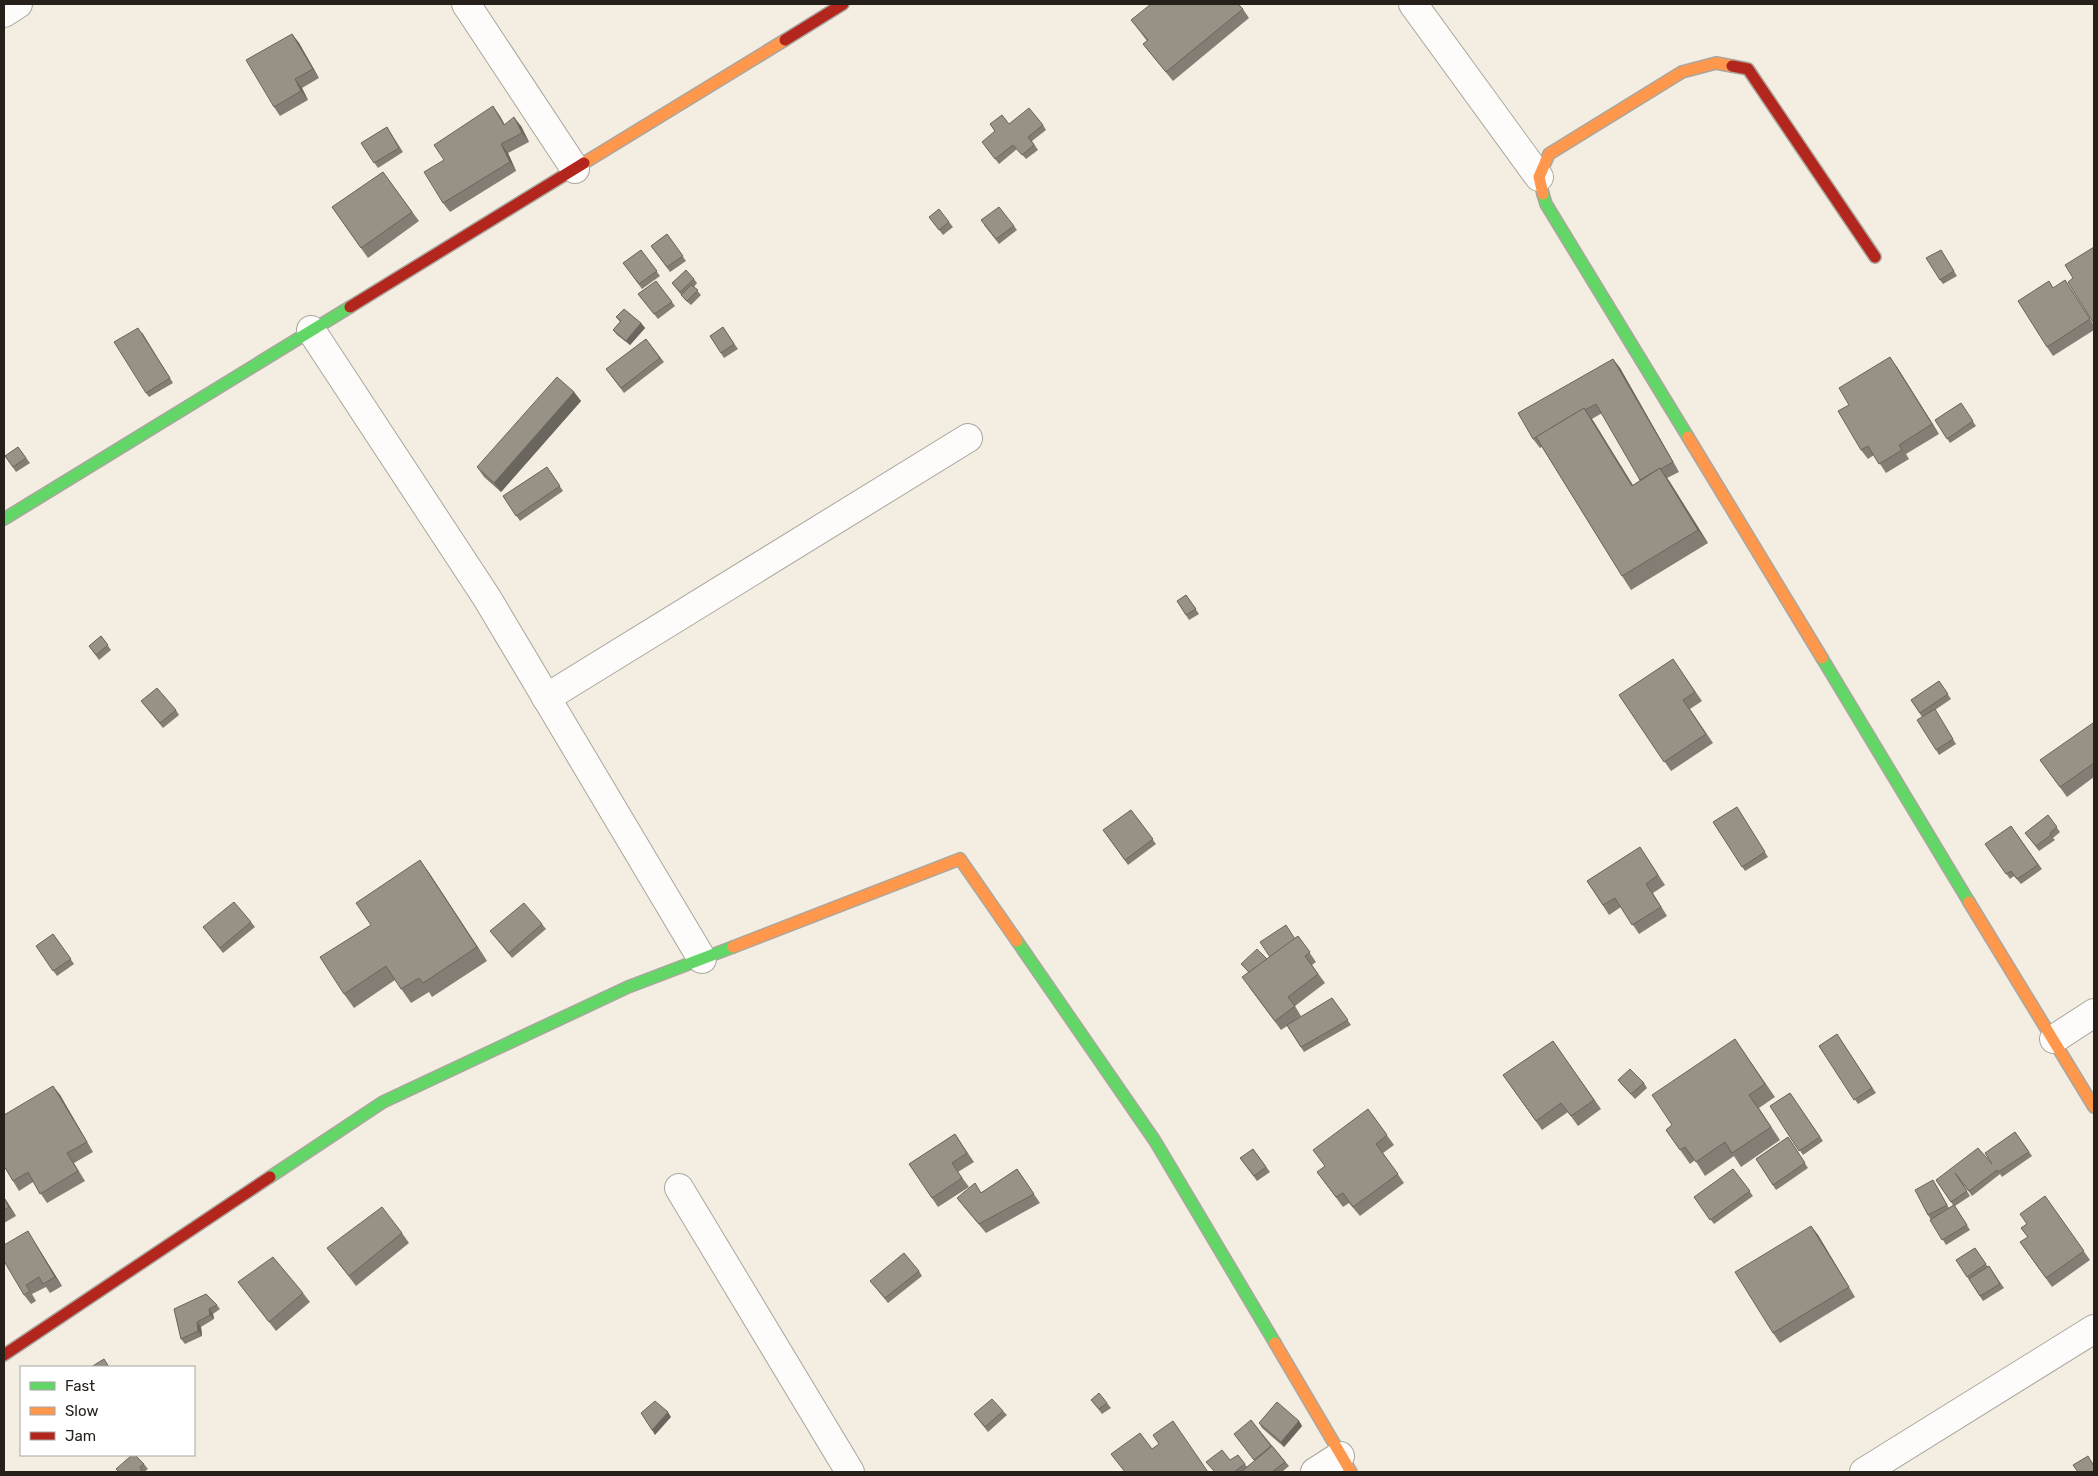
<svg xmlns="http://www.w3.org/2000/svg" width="2098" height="1476" viewBox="0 0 2098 1476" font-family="Rubik,sans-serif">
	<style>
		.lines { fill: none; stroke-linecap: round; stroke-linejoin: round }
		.street-casing { stroke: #aaa69d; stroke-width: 30 }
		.fast-casing { stroke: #aaa69d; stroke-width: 14 }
		.slow-casing { stroke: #aaa69d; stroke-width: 14 }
		.jam-casing { stroke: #aaa69d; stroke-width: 14 }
		.street { stroke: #fdfcfb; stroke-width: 28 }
		.fast { stroke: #63d668; stroke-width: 11 }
		.slow { stroke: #ff974d; stroke-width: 11 }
		.jam { stroke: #b3261e; stroke-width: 11 }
		.wall { fill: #837d73; fill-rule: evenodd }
		.shaded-wall { fill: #6a665e }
		.building { fill: #989186; stroke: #6a665e }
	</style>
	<rect width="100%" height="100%" fill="#f3ede2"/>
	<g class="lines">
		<defs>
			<g id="street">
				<polyline points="466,4 575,169"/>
				<polyline points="1413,4 1539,177"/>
				<polyline points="4,13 18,4"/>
				<polyline points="311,330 487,598 702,959"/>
				<polyline points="546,698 968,438"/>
				<polyline points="2054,1039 2094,1013"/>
				<polyline points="679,1188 850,1472"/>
				<polyline points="1315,1472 1340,1456"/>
				<polyline points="1864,1472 2094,1329"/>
			</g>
			<g id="fast">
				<polyline points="1543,194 1546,204 1688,437"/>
				<polyline points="4,519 350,307"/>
				<polyline points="1822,658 1969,902"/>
				<polyline points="1017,941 1155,1141 1275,1343"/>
				<polyline points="270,1177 383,1102 628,987 733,947"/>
			</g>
			<g id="slow">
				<polyline points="584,163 785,40"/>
				<polyline points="1543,194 1539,177 1549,154 1682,72 1716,63 1732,66"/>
				<polyline points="1688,437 1822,658"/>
				<polyline points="1969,902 2094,1107"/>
				<polyline points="733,947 960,859 1017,941"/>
				<polyline points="1275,1343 1351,1472"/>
			</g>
			<g id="jam">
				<polyline points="785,40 843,4"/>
				<polyline points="1732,66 1748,69 1875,257"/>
				<polyline points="350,307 584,163"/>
				<polyline points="4,1355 270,1177"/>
			</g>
		</defs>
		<use href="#street" class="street-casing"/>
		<use href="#fast" class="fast-casing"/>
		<use href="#slow" class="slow-casing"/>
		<use href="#jam" class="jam-casing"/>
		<use href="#street" class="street"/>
		<use href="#fast" class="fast"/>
		<use href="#slow" class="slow"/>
		<use href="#jam" class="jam"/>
	</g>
	<g class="wall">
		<polygon points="1243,9 1249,18 1173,81 1150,53 1143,44 1147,41 1131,20"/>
		<polygon points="292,34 299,43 319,78 302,88 308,100 280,116 274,107"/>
		<polygon points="493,106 504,124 521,126 529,142 508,153 516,171 450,212 443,203 444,160"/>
		<polygon points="990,124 1009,124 1043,125 1046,130 1032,141 1038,150 1026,159 1017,149 999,164 985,146 995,131"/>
		<polygon points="387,127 403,152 378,168 361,143"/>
		<polygon points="383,172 419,221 368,258 332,207"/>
		<polygon points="929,217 949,222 953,227 943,235"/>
		<polygon points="984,225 1014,226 1017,230 999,244"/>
		<polygon points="667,234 686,261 670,272 651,246"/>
		<polygon points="641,250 660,276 642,289 623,263"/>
		<polygon points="1941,250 1957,276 1943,284 1940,280"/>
		<polygon points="694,279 697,283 694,287 701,295 691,305 685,300 672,283"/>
		<polygon points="2065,280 2094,325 2094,330 2053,356 2047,347"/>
		<polygon points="656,281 675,306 658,319 638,294"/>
		<polygon points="616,317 641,323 645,328 630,345 617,335 613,330 620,322"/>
		<polygon points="723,327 738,349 724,358 710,336"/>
		<polygon points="142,332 173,383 149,397 146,393"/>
		<polygon points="646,339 664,362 624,393 606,369"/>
		<path d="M1613,359L1620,368L1679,472L1667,478L1708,543L1631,590L1622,576L1542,447L1540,448L1533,439ZM1602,413L1640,480L1633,485L1592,419Z"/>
		<polygon points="1897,367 1939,434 1906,454 1909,459 1886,473 1874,455 1868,459 1861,450 1849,405"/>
		<polygon points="574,392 581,401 501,492 484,477 477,467"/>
		<polygon points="1961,403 1976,426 1950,443 1935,420"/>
		<polygon points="18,447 30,463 16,472 5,456"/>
		<polygon points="547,467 563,491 520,521 503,496"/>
		<polygon points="1186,595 1199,614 1189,620 1177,601"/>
		<polygon points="101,636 111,650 99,660 89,646"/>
		<polygon points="1673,659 1702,701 1690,709 1713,743 1671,771 1619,695"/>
		<polygon points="1939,681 1951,699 1935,710 1956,744 1939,755 1936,750 1922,717 1911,700"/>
		<polygon points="141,701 176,710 179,715 163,728"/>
		<polygon points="2094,724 2094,777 2067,797 2040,760"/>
		<polygon points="1737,807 1768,857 1745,871 1713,822"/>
		<polygon points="1131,810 1156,844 1128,865 1103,830"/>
		<polygon points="2048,815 2060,832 2053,838 2055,840 2039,851 2025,833"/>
		<polygon points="2011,826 2042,869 2021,884 2014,876 2010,879 1985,844"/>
		<polygon points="1640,847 1665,885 1653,893 1667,916 1639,934 1621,907 1609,915 1587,881"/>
		<polygon points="420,860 487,961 432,997 429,992 411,1003 395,980 354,1008 344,994 371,925"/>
		<polygon points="251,922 255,927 223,953 203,927"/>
		<polygon points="542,924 546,929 512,958 490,931"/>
		<polygon points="53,934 74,964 57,976 36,946"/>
		<polygon points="1298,936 1316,962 1312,965 1325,983 1295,1006 1301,1016 1294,1021 1332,998 1351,1025 1304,1052 1287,1026 1281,1030 1249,987 1249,973 1241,964 1267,959"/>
		<polygon points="1837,1034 1876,1093 1858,1104 1819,1046"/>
		<polygon points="1735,1039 1775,1097 1759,1108 1780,1140 1741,1167 1734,1156 1705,1176 1695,1160 1690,1164 1666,1130 1672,1125"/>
		<polygon points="1553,1041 1601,1109 1578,1126 1568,1112 1542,1130 1503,1075"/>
		<polygon points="1618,1080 1644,1083 1647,1088 1635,1099 1621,1084"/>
		<polygon points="53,1086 60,1095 93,1152 74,1163 85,1181 47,1203 33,1182 19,1191 13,1181"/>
		<polygon points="1790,1093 1823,1141 1803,1155 1770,1106"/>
		<polygon points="1368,1109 1394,1145 1383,1153 1404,1183 1360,1216 1349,1203 1343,1207 1317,1172 1325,1167"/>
		<polygon points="2015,1132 2032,1156 2002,1177 2000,1174 1972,1196 1959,1178 1970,1196 1955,1206 1970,1230 1946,1245 1928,1215 1936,1185 1949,1208 1953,1205 1936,1180 1992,1164"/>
		<polygon points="955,1134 974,1162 958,1172 969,1187 938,1207 909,1164"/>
		<polygon points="1788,1137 1808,1168 1776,1190 1756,1159"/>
		<polygon points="1253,1149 1270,1172 1257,1181 1240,1158"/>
		<polygon points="1017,1169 1040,1203 986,1233 964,1207 957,1198 982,1192"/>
		<polygon points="1733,1169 1753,1196 1714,1224 1694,1197"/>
		<polygon points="2045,1196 2090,1260 2052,1287 2020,1242 2028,1237 2021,1228 2027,1224"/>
		<polygon points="4,1197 16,1216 4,1223"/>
		<polygon points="1811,1226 1818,1235 1855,1297 1780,1343 1773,1333"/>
		<polygon points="402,1233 409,1243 356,1286 327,1248"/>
		<polygon points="34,1241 62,1286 50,1293 46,1287 32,1294 36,1301 31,1304 24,1295"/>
		<polygon points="1975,1248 1988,1267 1989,1266 2004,1288 1983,1301 1956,1260"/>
		<polygon points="919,1271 922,1276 888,1303 870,1281"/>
		<polygon points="238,1282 303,1293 310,1302 276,1331"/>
		<polygon points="217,1305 220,1309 213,1314 214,1319 201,1327 202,1336 185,1344 181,1339 174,1309"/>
		<polygon points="1091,1400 1107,1403 1111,1408 1102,1414"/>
		<polygon points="1003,1411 1007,1415 988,1432 974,1414"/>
		<polygon points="1251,1420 1289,1466 1282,1472 1214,1472 1230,1460 1245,1464 1247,1467 1255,1461 1238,1439"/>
		<polygon points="1299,1421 1302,1426 1284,1447 1262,1428 1259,1423"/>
		<polygon points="144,1464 148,1469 144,1472 118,1472"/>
	</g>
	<g class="shaded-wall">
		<polygon points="292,34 299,43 319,78 313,69"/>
		<polygon points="295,79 302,88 308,100 301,91"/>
		<polygon points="493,106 500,116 510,134 504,125"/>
		<polygon points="514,117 521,126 529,142 522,133"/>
		<polygon points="501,144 508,153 516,171 510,162"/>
		<polygon points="641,323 645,328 630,345 626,341"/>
		<polygon points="1890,357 1897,367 1939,434 1932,424"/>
		<polygon points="1613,359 1620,368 1679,472 1673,462"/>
		<polygon points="574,392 581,401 501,492 494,483"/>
		<polygon points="1584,408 1594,422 1641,499 1632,486"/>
		<polygon points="1660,468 1670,482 1708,543 1698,530"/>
		<polygon points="420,860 430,874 487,961 477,947"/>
		<polygon points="53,1086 60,1095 93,1152 87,1142"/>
		<polygon points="4,1197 16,1216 9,1207 4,1198"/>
		<polygon points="1811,1226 1818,1235 1855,1297 1849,1287"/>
		<polygon points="28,1231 34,1241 62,1286 55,1277"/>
		<polygon points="209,1309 213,1314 214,1319 210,1315"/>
		<polygon points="197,1322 201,1327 202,1336 198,1331"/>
		<polygon points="668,1412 671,1417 655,1435 652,1430"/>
		<polygon points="1299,1421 1302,1426 1284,1447 1281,1442"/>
	</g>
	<g class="building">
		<polygon points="1151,4 1238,4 1243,9 1166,72 1143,44 1148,40 1131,20"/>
		<polygon points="292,34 313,69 295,79 301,91 274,107 246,60"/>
		<polygon points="493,106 504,125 514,117 522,133 501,144 510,162 443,203 424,172 444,160 434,145"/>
		<polygon points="1029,108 1043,125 1028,137 1034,145 1022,155 1013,145 995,159 982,142 995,131 990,124 1002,115 1009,124"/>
		<polygon points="387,127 399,148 374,163 361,143"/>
		<polygon points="383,172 412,212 361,248 332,207"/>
		<polygon points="999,207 1014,226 996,239 981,220"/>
		<polygon points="939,209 949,222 939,230 929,217"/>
		<polygon points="667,234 683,256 667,267 651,246"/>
		<polygon points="2094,247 2094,322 2093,322 2068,282 2073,278 2065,265"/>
		<polygon points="641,250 657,271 639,284 623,263"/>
		<polygon points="1941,250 1954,271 1940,280 1926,258"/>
		<polygon points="686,270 694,279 680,292 672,283"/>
		<polygon points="2065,280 2090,319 2047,347 2018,301 2049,281 2053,288"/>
		<polygon points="656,281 672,302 654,314 638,294"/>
		<polygon points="691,285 698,290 687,301 681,295"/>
		<polygon points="624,309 641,323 626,341 613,330 621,321 616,317"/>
		<polygon points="723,327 734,344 721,353 710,336"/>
		<polygon points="138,328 170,378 146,393 114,342"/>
		<polygon points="646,339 660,358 621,388 606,369"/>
		<polygon points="1890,357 1932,424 1899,445 1902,450 1879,464 1868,446 1861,450 1838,411 1849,405 1839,388"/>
		<polygon points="1613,359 1673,462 1661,469 1660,468 1640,480 1596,404 1585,410 1584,408 1533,439 1518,413"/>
		<polygon points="557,377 574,392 494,483 477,467"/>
		<polygon points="1961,403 1973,421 1947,439 1935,420"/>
		<polygon points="1584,408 1632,486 1660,468 1698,530 1622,576 1536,437"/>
		<polygon points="18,447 26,458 13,467 5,456"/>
		<polygon points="547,467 560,486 516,516 503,496"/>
		<polygon points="1186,595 1196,609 1186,615 1177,601"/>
		<polygon points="101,636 108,645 96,655 89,646"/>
		<polygon points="1673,659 1695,692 1683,700 1706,734 1664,762 1619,695"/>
		<polygon points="1939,681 1948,694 1920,713 1911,700"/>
		<polygon points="157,688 176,710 160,723 141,701"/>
		<polygon points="1935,709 1953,739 1936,750 1917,720"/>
		<polygon points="2093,723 2094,724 2094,763 2060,787 2040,760"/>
		<polygon points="1737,807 1765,852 1742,867 1713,822"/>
		<polygon points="1131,810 1153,839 1125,860 1103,830"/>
		<polygon points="2048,815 2057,827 2050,833 2051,835 2036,846 2025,833"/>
		<polygon points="2011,826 2038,865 2017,879 2011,871 2006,874 1985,844"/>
		<polygon points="1640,847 1658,875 1646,884 1661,907 1632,925 1615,898 1603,905 1587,881"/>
		<polygon points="420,860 477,947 423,983 419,978 401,989 386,966 344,994 320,957 371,925 356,903"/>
		<polygon points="234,902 251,922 220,948 203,927"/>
		<polygon points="524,903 542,924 509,953 490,931"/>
		<polygon points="1286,925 1295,939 1270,957 1260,942"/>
		<polygon points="53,934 71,959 53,971 36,946"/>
		<polygon points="1298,936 1310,952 1305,956 1318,974 1288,997 1295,1006 1275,1021 1242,977"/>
		<polygon points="1257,949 1267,959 1249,972 1241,964"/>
		<polygon points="1332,998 1348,1020 1301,1047 1287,1025"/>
		<polygon points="1837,1034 1872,1088 1854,1100 1819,1046"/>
		<polygon points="1735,1039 1765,1084 1749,1095 1771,1127 1732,1153 1725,1142 1696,1162 1685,1147 1680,1150 1666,1130 1672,1125 1652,1095"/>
		<polygon points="1553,1041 1594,1100 1571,1116 1561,1103 1536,1121 1503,1075"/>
		<polygon points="1630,1069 1644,1083 1631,1094 1618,1080"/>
		<polygon points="53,1086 87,1142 67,1153 78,1171 40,1194 28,1172 13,1181 4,1166 4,1115"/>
		<polygon points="1790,1093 1820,1137 1799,1151 1770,1106"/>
		<polygon points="1368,1109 1387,1135 1376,1144 1398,1174 1353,1207 1343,1193 1336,1197 1317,1172 1325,1166 1313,1150"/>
		<polygon points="2015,1132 2029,1152 1998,1172 1997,1170 1969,1191 1955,1173 1967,1191 1951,1202 1936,1180 1978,1148 1992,1164 1985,1153"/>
		<polygon points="955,1134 967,1153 952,1163 962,1178 932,1198 909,1164"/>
		<polygon points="1788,1137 1805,1163 1773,1185 1756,1159"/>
		<polygon points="1253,1149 1266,1167 1254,1176 1240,1158"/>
		<polygon points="1017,1169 1034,1194 979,1224 957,1198 975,1183 981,1193"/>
		<polygon points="1733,1169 1750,1191 1710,1220 1694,1197"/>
		<polygon points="1933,1180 1947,1205 1928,1215 1915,1190"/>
		<polygon points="2045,1196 2084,1251 2046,1278 2020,1242 2028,1237 2021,1228 2027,1224 2020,1214"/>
		<polygon points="4,1198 9,1207 4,1210"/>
		<polygon points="1954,1205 1967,1225 1942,1240 1930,1220"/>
		<polygon points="382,1207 402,1233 349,1276 327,1248"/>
		<polygon points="1811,1226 1849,1287 1773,1333 1735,1272"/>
		<polygon points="28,1231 55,1277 43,1284 39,1277 26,1285 30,1291 24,1295 4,1261 4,1245"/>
		<polygon points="1975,1248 1986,1264 1967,1277 1956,1260"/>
		<polygon points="904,1253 919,1271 885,1298 870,1281"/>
		<polygon points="273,1257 303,1293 269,1322 238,1282"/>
		<polygon points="1989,1266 2000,1284 1980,1296 1969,1279"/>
		<polygon points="206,1294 217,1305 209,1309 210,1315 197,1322 198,1331 181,1339 174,1309"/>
		<polygon points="104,1359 109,1367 91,1367"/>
		<polygon points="1099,1393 1107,1403 1099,1409 1091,1400"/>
		<polygon points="992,1399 1003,1411 985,1427 974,1414"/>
		<polygon points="655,1401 668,1412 652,1430 641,1413"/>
		<polygon points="1277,1402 1299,1421 1281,1442 1259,1423"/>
		<polygon points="1251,1420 1271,1446 1254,1460 1234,1434"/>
		<polygon points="1173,1421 1208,1472 1125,1472 1111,1454 1140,1433 1152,1449 1159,1444 1153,1435"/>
		<polygon points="1272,1446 1285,1462 1272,1472 1241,1472"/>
		<polygon points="1222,1450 1230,1460 1238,1455 1245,1464 1234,1472 1215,1472 1206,1462"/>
		<polygon points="132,1455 135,1455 144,1464 140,1467 142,1471 140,1472 119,1472 116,1469"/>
		<polygon points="2088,1456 2094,1466 2094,1472 2078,1472 2073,1465"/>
	</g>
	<rect width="2098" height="1476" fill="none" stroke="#252019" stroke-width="10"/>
	<rect x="20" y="1366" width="175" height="90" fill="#ffffff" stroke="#a8a6a3"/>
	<rect x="30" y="1382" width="25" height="8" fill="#63d668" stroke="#a8a6a3"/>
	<text x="65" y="1391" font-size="15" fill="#252019">Fast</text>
	<rect x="30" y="1407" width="25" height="8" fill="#ff974d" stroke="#a8a6a3"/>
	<text x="65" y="1416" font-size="15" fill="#252019">Slow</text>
	<rect x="30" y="1432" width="25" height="8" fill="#b3261e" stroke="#a8a6a3"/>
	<text x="65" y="1441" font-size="15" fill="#252019">Jam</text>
</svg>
